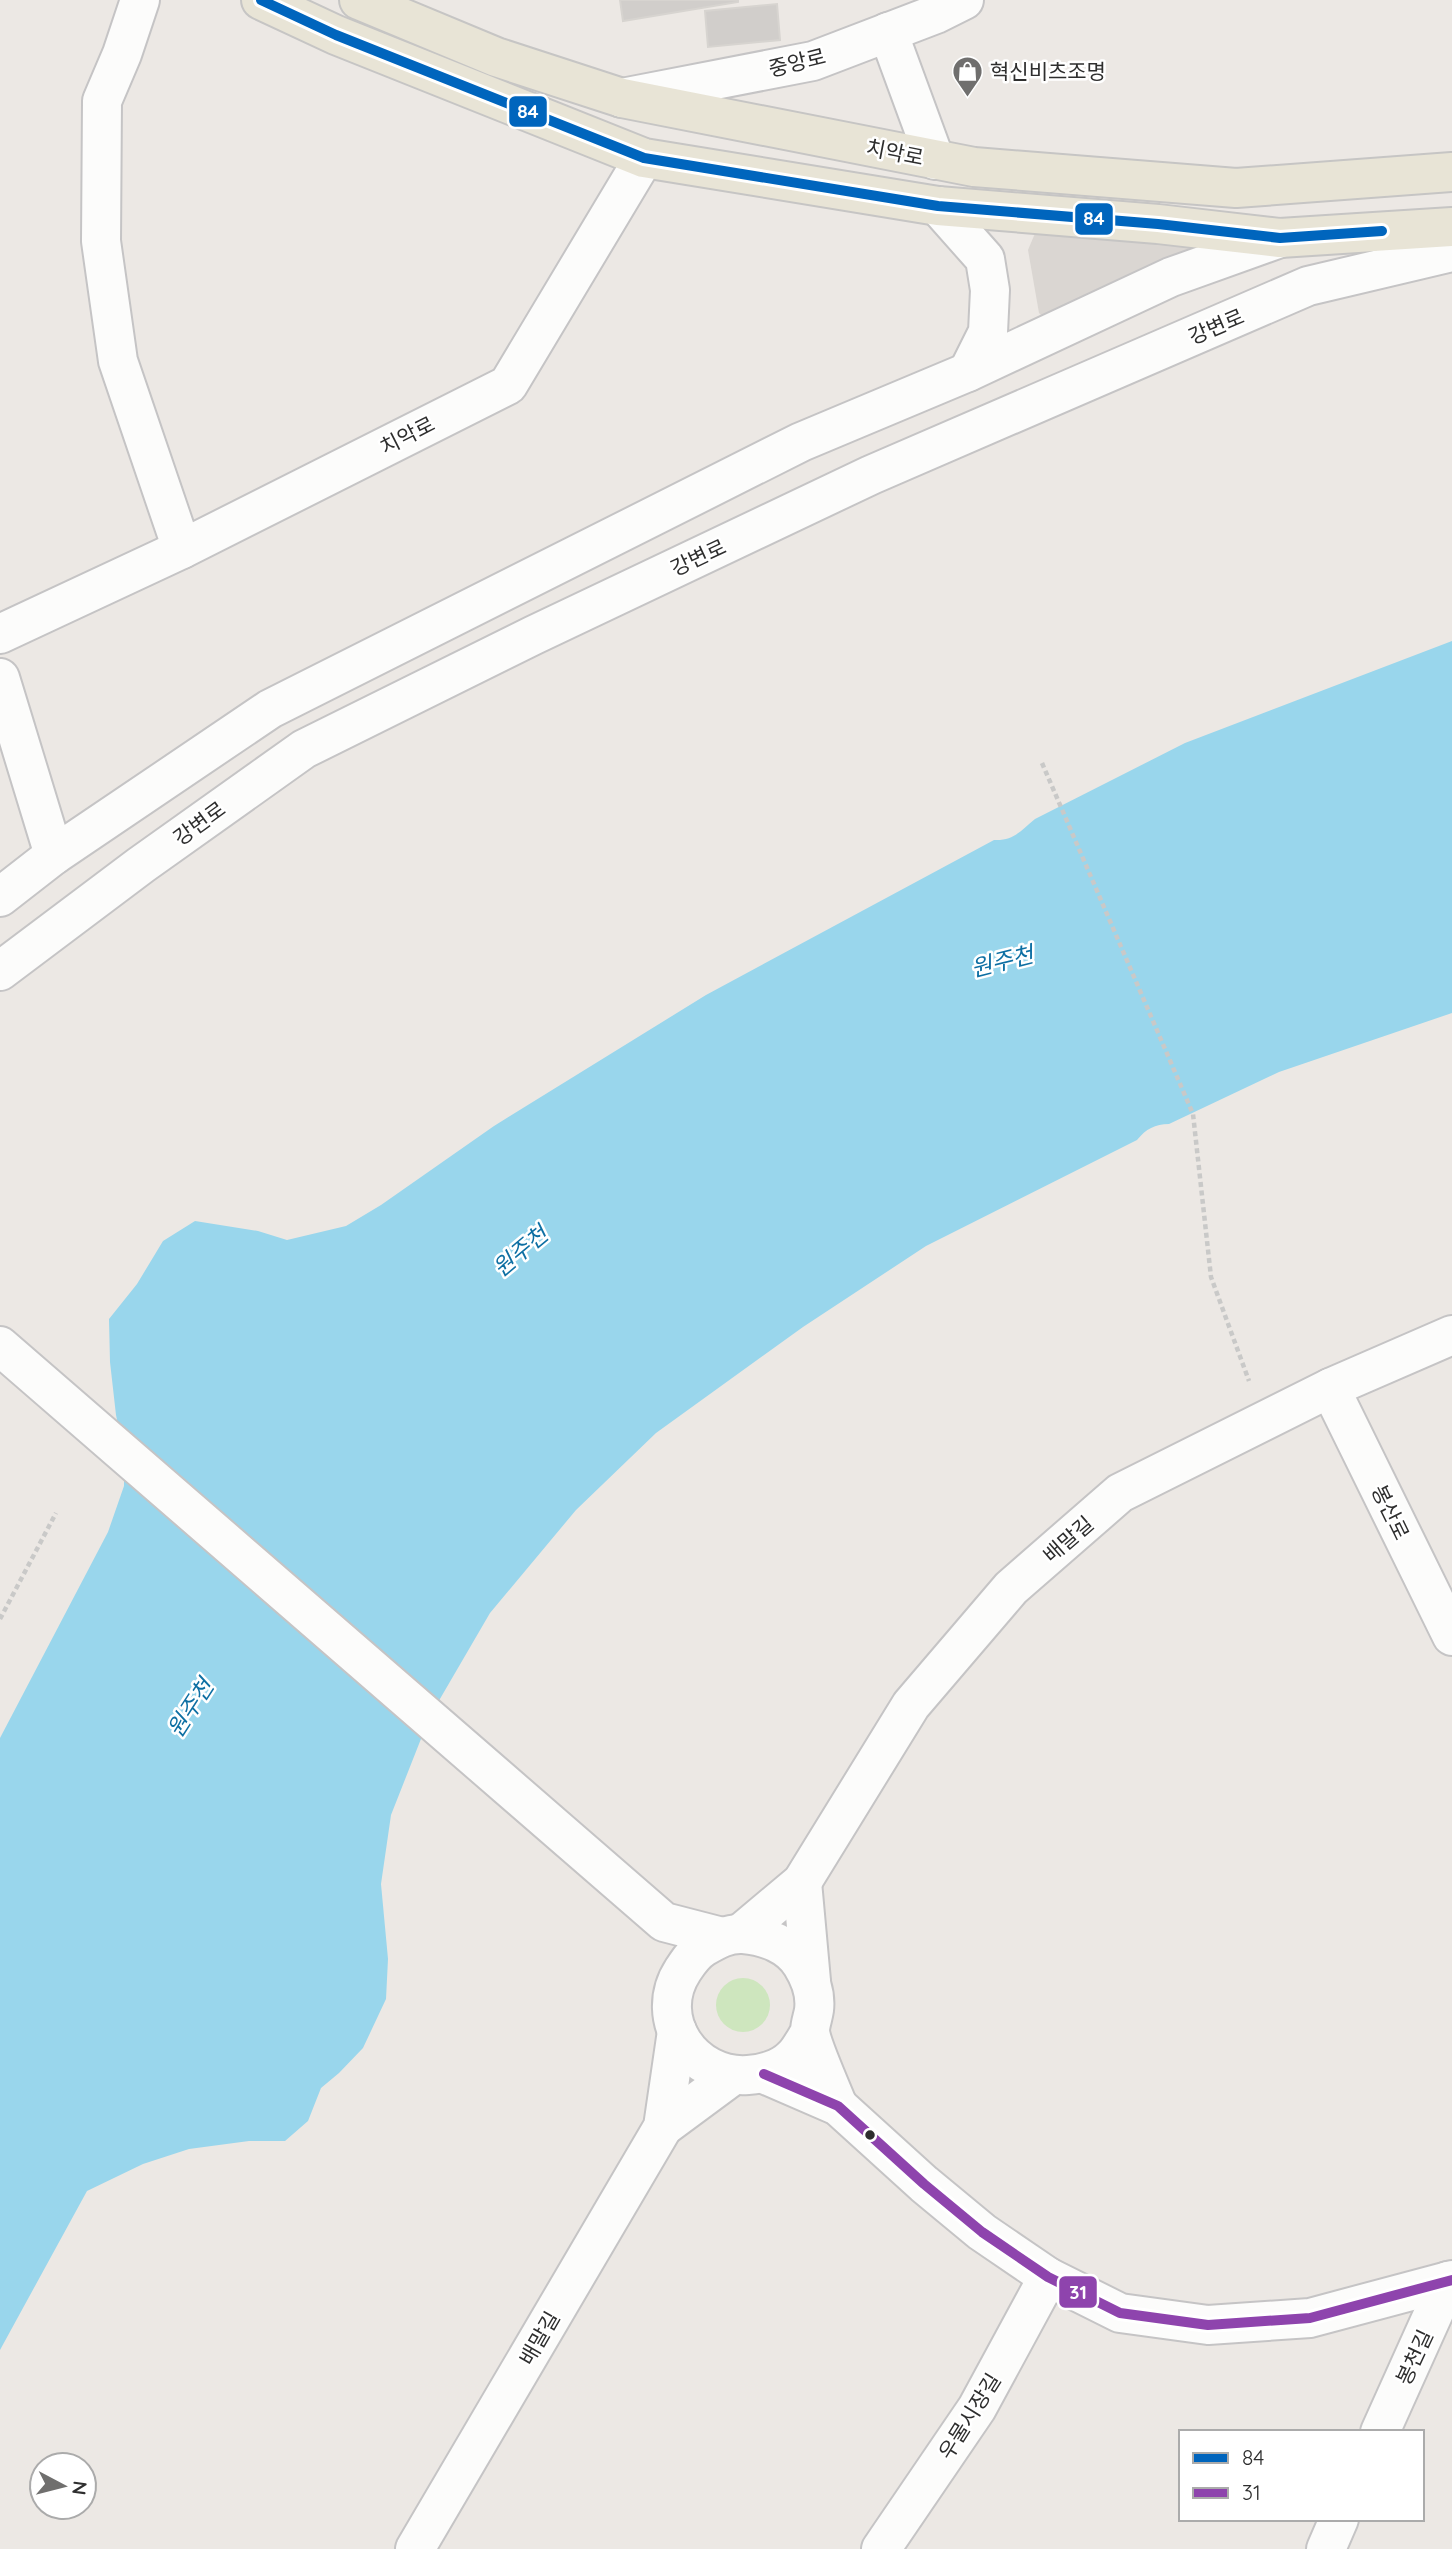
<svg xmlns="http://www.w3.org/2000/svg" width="1452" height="2549" viewBox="0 0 1452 2549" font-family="Quicksand,'Noto Sans KR',sans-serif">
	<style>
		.green { fill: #cee6be }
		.plaza { fill: #dad6d2 }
		.water { fill: #99d6ec }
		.building { fill: #d1cecb; stroke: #d7d4d0; stroke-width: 2 }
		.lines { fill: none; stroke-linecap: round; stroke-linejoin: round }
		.minor-casing { stroke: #c5c4c5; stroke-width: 42 }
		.major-casing { stroke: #c6c5c4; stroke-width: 42 }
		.path { stroke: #c9c9c8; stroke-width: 4.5; stroke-dasharray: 5 3.5; stroke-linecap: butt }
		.minor { stroke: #fcfcfb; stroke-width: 38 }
		.major { stroke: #e8e4d6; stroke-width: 38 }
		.bus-1-casing { stroke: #fff; stroke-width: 16 }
		.bus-2-casing { stroke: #fff; stroke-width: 16 }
		.bus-1 { stroke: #0065bd; stroke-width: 10 }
		.bus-2 { stroke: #8e44ad; stroke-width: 10 }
		.bus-dot { fill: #2e2e2e; stroke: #fff; stroke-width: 2.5 }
		.labels { text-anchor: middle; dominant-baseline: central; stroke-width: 5; stroke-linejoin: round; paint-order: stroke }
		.street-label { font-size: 21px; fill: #2e2e2e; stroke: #fff }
		.poi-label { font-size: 21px; fill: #2e2e2e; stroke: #fff; text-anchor: start }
		.water-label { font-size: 23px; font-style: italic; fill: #0d6fa3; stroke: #fff }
		.line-badge { stroke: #fff; stroke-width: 2.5 }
		.badge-label { font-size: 19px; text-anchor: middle; font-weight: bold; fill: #fff }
	</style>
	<rect width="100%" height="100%" fill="#ece8e4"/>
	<circle class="green" cx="743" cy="2005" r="27"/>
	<polygon class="plaza" points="1036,231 1224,240 1047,321 1039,313 1028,250"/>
	<path class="water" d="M1452,641V1013L1279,1072L1169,1124C1155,1124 1146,1129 1137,1140L926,1246L803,1327L656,1433L576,1510L490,1613L430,1716L391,1815L381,1884L388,1959L386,1999L363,2048L339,2073L321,2088L308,2121L285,2141H249L189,2149L143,2164L87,2191L0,2350V1738L108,1532L124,1486V1453L116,1415L110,1362L109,1319L137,1284L163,1241L195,1221L258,1231L287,1240L346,1226L381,1205L494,1126L706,995L994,840C1014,841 1020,831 1035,819L1185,743Z"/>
	<g class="building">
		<polygon points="620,0 738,0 738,2 623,21"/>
		<polygon points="777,4 780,40 708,47 705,11"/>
	</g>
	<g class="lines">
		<defs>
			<g id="minor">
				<polyline points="140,0 122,54 102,101 101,241 118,361 182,549"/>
				<polyline points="888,32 935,160"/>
				<polyline points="622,98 813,61 936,14 964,0"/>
				<polyline points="938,206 985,259 990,290 988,332 968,372"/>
				<polyline points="0,634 182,549 508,385 644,158"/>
				<polyline points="0,678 54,855"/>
				<polyline points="0,897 54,855 270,709 801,442 968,372 1171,277 1280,238"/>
				<polyline points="0,971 141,865 304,749 534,635 871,475 1308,286 1452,252"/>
				<polyline points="0,1346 664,1922 722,1937"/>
				<polyline points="1330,1388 1452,1636"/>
				<polyline points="802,1882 811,1981"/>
				<polyline points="740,1934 802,1882 911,1705 1011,1588 1120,1493 1330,1388 1452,1335"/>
				<path d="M810,2032C805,2040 799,2052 792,2058C781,2069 763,2074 748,2075C693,2079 651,2019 683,1970C689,1961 694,1953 704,1947C716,1940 728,1933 743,1934C766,1936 790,1945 802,1965C810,1978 816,1994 814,2010C813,2017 810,2024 810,2031C811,2044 832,2091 838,2106"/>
				<polyline points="764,2074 838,2106 924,2184 982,2232 1048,2277 1120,2313 1208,2325 1310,2318 1452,2280"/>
				<polyline points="663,2127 732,2076"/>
				<polyline points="1380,2432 1448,2281"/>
				<polyline points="415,2549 663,2127 677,2031"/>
				<polyline points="881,2549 977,2408 1048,2277"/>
				<polyline points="1326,2549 1339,2519"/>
			</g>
			<g id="major">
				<polyline points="261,0 336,35 644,158 938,206 1158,224 1280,238 1452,227"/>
				<polyline points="359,0 496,57 622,98 974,167 1236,188 1452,172"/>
			</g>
		</defs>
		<use href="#minor" class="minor-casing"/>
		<use href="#major" class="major-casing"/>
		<g class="path">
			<polyline points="1042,763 1193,1114 1211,1277 1249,1381"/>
			<polyline points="0,1619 56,1513"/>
		</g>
		<use href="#minor" class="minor"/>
		<use href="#major" class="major"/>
		<defs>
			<polyline id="bus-1" points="261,0 336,35 644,158 938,206 1158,224 1280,238 1382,231"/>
			<polyline id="bus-2" points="764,2074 838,2106 924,2184 982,2232 1048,2277 1120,2313 1208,2325 1310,2318 1452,2280"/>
		</defs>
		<use href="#bus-1" class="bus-1-casing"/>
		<use href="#bus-2" class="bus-2-casing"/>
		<use href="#bus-1" class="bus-1"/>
		<use href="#bus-2" class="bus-2"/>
	</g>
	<defs>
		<symbol id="shop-pin" viewBox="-11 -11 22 30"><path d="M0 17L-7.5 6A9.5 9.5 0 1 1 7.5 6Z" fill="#706f6e" stroke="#fff"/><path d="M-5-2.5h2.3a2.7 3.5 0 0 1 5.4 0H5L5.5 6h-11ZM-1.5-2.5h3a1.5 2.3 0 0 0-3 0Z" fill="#fff"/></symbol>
	</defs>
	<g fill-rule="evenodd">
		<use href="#shop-pin" x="950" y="54" width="35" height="47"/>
	</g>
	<circle class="bus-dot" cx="870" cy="2135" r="6"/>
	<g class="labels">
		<g class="street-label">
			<text transform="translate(797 62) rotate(-14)">중앙로</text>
			<text transform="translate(895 152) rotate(11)">치악로</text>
			<text transform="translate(1216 326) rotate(-23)">강변로</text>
			<text transform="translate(407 435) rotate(-27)">치악로</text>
			<text transform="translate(698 557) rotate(-25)">강변로</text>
			<text transform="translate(199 823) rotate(-36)">강변로</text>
			<text transform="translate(1391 1512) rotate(64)">봉산로</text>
			<text transform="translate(1068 1539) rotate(-41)">배말길</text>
			<text transform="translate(539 2338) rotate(-60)">배말길</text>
			<text transform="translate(1414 2357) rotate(-65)">봉천길</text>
			<text transform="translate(969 2416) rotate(-58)">우물시장길</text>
		</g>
		<g class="poi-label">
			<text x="990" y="71">혁신비츠조명</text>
		</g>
		<g class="water-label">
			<text transform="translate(1002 961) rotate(-14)">원주천</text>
			<text transform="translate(520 1251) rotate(-40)">원주천</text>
			<text transform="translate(190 1708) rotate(-57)">원주천</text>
		</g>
	</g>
	<g class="line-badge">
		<rect x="508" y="95" width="40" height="33" rx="7" fill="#0065bd"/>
		<rect x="1074" y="202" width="40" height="34" rx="7" fill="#0065bd"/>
		<rect x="1058" y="2275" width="40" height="34" rx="7" fill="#8e44ad"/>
	</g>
	<g class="badge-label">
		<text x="528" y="118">84</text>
		<text x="1094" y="225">84</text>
		<text x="1078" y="2299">31</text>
	</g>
	<rect x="1179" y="2430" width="245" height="91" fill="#ffffff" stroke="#ababab" stroke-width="2"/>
	<rect x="1193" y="2453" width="35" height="10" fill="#0065bd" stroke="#ababab" stroke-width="2"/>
	<text x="1242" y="2465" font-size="21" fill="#2e2e2e">84</text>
	<rect x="1193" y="2488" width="35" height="10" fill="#8e44ad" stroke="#ababab" stroke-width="2"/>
	<text x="1242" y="2500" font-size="21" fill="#2e2e2e">31</text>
	<g transform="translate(63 2486) rotate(97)"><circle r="33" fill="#ffffff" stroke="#ababab" stroke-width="2"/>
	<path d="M0-5L12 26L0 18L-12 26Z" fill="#706f6e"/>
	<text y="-10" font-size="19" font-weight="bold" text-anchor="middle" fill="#2e2e2e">N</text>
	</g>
</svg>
